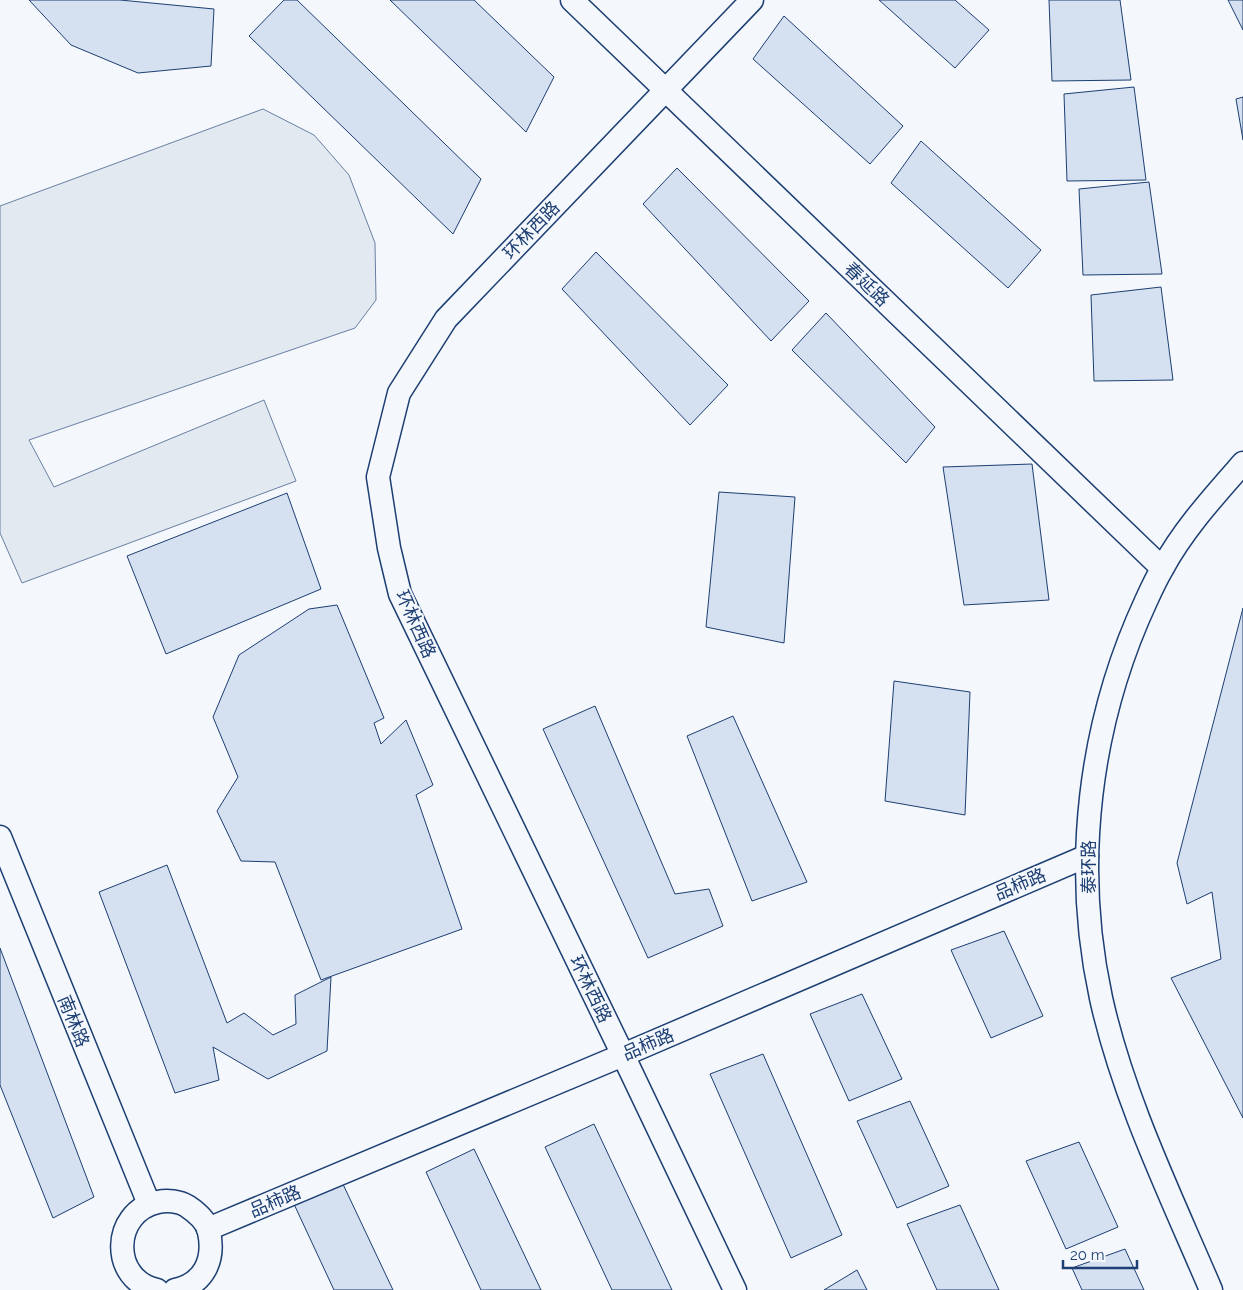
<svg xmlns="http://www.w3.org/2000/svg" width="1243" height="1290" viewBox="0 0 1243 1290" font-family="Raleway,'Noto Sans SC',sans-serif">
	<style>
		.green { fill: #e3e9f0; stroke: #687fa3 }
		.building { fill: #d5e0f0; stroke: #1d3f73 }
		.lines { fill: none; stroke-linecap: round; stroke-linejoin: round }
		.minor-casing { stroke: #1d3f73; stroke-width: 25 }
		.minor { stroke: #f4f7fb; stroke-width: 22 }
		.labels { text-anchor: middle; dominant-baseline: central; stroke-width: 4; stroke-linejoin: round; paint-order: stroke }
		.street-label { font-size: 18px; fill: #1d3f73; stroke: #f4f7fb }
	</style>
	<rect width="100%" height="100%" fill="#f4f7fb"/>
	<polygon class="green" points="263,109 314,135 349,175 375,243 376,300 355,328 29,440 54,487 264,400 296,481 22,583 0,533 0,206"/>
	<g class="building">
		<polygon points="29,0 120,0 214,9 211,66 138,73 71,45"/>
		<polygon points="284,0 297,0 481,179 453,234 249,36"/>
		<polygon points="390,0 474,0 554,77 526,132"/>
		<polygon points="879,0 955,0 989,30 955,68"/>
		<polygon points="1049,0 1120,0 1131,80 1052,81"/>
		<polygon points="1228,0 1243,0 1243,30"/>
		<polygon points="784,16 903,126 870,164 753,59"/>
		<polygon points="1134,87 1146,180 1067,181 1064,94"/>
		<polygon points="1243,97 1243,140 1236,99"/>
		<polygon points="921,141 1041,250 1008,288 891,183"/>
		<polygon points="677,168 809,301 771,341 643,204"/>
		<polygon points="1149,182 1162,274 1083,275 1079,189"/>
		<polygon points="596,252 728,385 690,425 562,289"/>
		<polygon points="1161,287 1173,380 1094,381 1091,295"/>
		<polygon points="826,313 935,427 906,463 792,350"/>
		<polygon points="1032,464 1049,600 964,605 943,467"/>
		<polygon points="719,492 795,497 784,643 706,627"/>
		<polygon points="287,493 321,589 166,654 127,556"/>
		<polygon points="337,605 384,718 374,723 381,744 406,720 433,785 416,795 462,929 321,980 275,862 241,861 217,811 238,777 213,717 239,655 309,609"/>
		<polygon points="1243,608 1243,1118 1171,978 1221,959 1212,892 1187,904 1177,863"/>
		<polygon points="894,681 970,692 965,815 885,801"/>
		<polygon points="595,706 675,894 709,889 723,926 648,958 543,729"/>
		<polygon points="733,716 807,882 752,901 687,736"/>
		<polygon points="167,865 227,1023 244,1013 273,1035 296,1024 295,995 331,977 327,1051 268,1079 213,1047 219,1080 175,1093 99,892"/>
		<polygon points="1004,931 1043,1016 991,1038 951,950"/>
		<polygon points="0,948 94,1197 53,1218 0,1085"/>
		<polygon points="862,994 902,1079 849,1101 810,1014"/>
		<polygon points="763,1054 842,1235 791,1258 710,1074"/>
		<polygon points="910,1101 949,1186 897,1208 857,1121"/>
		<polygon points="594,1124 672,1290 612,1290 545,1147"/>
		<polygon points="1079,1142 1118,1227 1066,1249 1026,1161"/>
		<polygon points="474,1149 541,1290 481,1290 426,1172"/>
		<polygon points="341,1180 393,1290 334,1290 293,1202"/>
		<polygon points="960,1205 999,1290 937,1290 907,1224"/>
		<polygon points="1125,1249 1144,1290 1082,1290 1072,1268"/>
		<polygon points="857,1270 867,1290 824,1290"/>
	</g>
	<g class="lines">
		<defs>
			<g id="minor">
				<polyline points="572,0 1162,568"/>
				<polyline points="0,837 149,1204"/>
				<polyline points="208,1229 623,1055 1087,856"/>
				<path d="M157,1290C110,1280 111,1212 158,1202C167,1200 179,1201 187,1206C196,1212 207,1221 209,1232C215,1260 204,1284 175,1290"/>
				<polyline points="735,1290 623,1055 400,594 389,548 378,477 399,393 446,319 752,0"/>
				<path d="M1211,1290C1171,1196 1123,1098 1101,998C1072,865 1089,724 1146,601C1151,590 1156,579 1162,569C1183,530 1214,496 1243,463"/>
			</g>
		</defs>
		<use href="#minor" class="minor-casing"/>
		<use href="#minor" class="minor"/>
	</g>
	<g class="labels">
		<g class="street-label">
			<text transform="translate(531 230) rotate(-46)">环林西路</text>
			<text transform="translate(867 284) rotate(44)">春延路</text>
			<text transform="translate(416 624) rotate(66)">环林西路</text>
			<text transform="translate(1088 867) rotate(-90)">泰环路</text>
			<text transform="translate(1020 884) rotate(-23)">品柿路</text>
			<text transform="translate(591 989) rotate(64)">环林西路</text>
			<text transform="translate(74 1021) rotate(68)">南林路</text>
			<text transform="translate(648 1044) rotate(-23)">品柿路</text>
			<text transform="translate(275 1201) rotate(-23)">品柿路</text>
		</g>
	</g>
	<path d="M1063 1260v8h74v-8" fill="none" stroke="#1d3f73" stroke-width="2.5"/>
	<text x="1070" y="1260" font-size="15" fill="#1d3f73" stroke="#f4f7fb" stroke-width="4" paint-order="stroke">20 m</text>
</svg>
